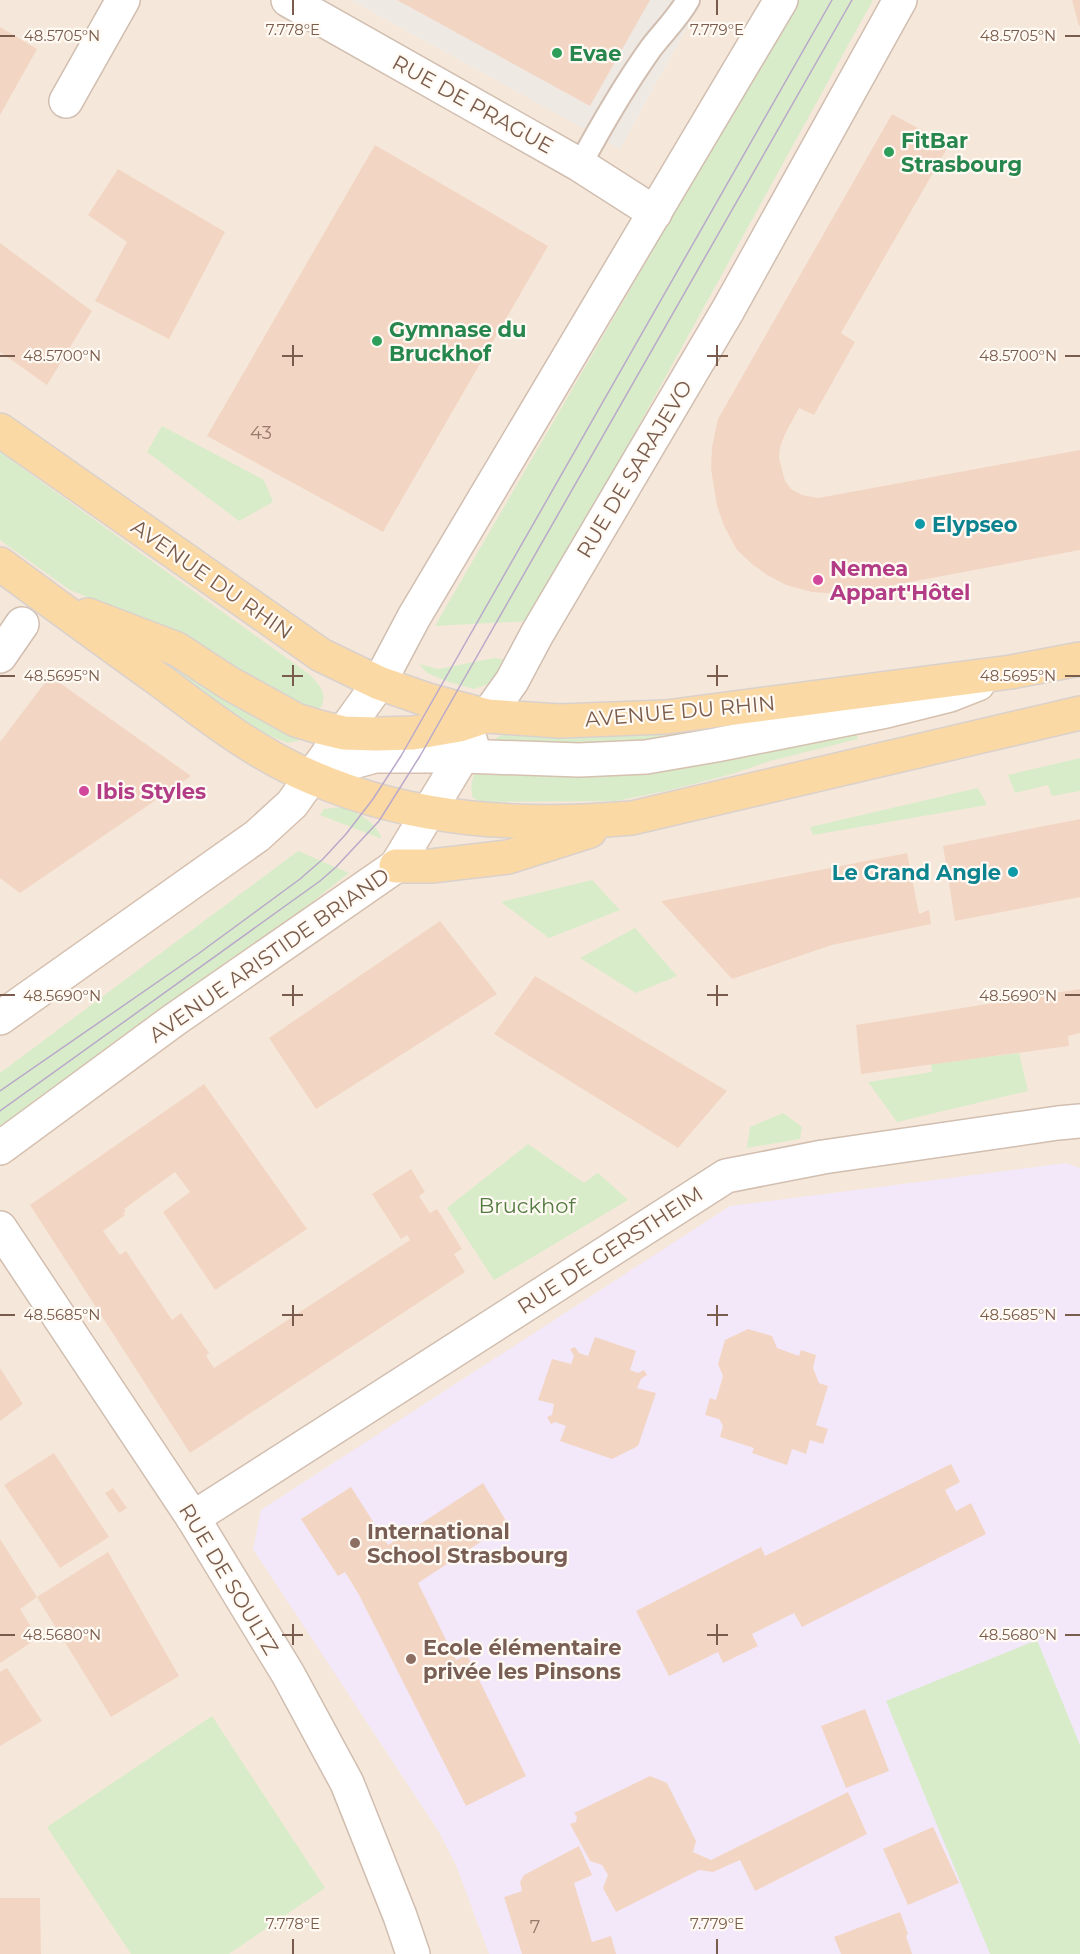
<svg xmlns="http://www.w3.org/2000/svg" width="1080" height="1954" viewBox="0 0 1080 1954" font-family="Montserrat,sans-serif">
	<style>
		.residential { fill: #f5e8da }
		.industrial { fill: #efe9e4 }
		.education { fill: #f3e8fa }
		.green { fill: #d8ecc9 }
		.building { fill: #f3d5c3 }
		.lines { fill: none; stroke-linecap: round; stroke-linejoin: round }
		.lane-casing { stroke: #d1beb0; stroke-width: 26 }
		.street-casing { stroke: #d1beb0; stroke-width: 36 }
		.secondary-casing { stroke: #d6c0b0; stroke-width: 36 }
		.primary-casing { stroke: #dad1cd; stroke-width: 36 }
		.lane { stroke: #fff; stroke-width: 22 }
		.street { stroke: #fff; stroke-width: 33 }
		.secondary { stroke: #fff; stroke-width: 33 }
		.primary { stroke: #fbd9a5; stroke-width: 33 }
		.tram { stroke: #b9a8c9; stroke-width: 1.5 }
		.ticks { fill: none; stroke: #7a5c4d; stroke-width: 2 }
		.leisure-dot { fill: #2e9e5b; stroke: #fffaf3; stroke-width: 2 }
		.culture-dot { fill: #0f9aa8; stroke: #fffaf3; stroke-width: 2 }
		.hotel-dot { fill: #d1479c; stroke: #fffaf3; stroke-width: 2 }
		.education-dot { fill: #8d6e63; stroke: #fffaf3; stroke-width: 2 }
		.labels { text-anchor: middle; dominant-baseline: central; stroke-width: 4.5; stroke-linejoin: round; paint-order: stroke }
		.number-label { font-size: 18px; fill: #987a6a }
		.leisure-label { font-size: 21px; font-weight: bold; fill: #27864d; stroke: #fffaf3; text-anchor: start }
		.street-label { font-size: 21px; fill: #7a5c4d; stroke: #fffaf3 }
		.culture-label { font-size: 21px; font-weight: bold; fill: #0d838f; stroke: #fffaf3; text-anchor: start }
		.hotel-label { font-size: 21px; font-weight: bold; fill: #b23c85; stroke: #fffaf3; text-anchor: start }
		.park-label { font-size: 21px; fill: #537a41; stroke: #fffaf3 }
		.education-label { font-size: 21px; font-weight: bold; fill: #785e54; stroke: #fffaf3; text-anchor: start }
		.ticks-label { font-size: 15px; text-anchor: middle; fill: #7a5c4d; stroke: #fffaf3; stroke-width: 4.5; stroke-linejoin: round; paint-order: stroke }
	</style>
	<rect width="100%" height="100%" fill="#fdf6ec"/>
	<polygon class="residential" points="0,0 351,0 620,148 702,0 1080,0 1080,1954 0,1954"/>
	<polygon class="industrial" points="351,0 702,0 620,149"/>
	<polygon class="education" points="1066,1163 1080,1168 1080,1954 489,1954 456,1865 439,1832 253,1549 261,1510 730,1206"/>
	<g class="green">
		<polygon points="798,0 873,0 531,621 435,626"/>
		<polygon points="162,426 264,480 273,502 239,521 147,452"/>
		<path d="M0,452L309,674C319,685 328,692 321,707L312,711L302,710L179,634L70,590L0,540Z"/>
		<polygon points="147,648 298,734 300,740 288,743 253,729 148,654"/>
		<polygon points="495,658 506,660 500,680 474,689 449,682 427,673 419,664 438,669"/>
		<path d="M855,730L858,739L770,761L732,774L670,790L616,801L482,802L473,798C470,787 471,778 478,769Z"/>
		<polygon points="698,731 702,733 641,745 496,742 496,738 502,735 596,736"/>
		<polygon points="1080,758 1080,791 1052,796 1048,785 1015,793 1008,775"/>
		<polygon points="978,788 987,805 813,835 810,827"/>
		<path d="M344,807C361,815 374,820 382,839L320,815L324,809Z"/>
		<polygon points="298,851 349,873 0,1148 0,1073"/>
		<polygon points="592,880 620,910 549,938 501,902"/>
		<polygon points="635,928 677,976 636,993 580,958"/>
		<polygon points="1019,1053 1028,1091 897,1122 868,1082 932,1072 931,1064"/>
		<polygon points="783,1113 802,1127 800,1139 747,1148 750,1127"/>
		<polygon points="528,1144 584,1183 598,1173 628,1200 494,1280 447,1208"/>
		<polygon points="1037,1640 1080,1745 1080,1954 990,1954 886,1701"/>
		<polygon points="212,1716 325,1888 229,1954 131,1954 47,1827"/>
	</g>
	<g class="building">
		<polygon points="397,0 650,0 590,106"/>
		<polygon points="1072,0 1080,0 1080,26 1079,26"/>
		<polygon points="0,27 37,49 0,115"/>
		<polygon points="892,114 949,145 841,333 855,342 814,415 799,408 785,434 780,447 779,458 785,481 791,489 802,495 818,498 1080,450 1080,550 847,594 812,592 786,585 767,575 752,564 737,550 724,526 717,506 711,469 712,447 718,419"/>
		<polygon points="375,145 548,246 383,532 207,436"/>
		<polygon points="118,169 225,232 169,339 95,301 127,242 88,215"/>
		<polygon points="0,243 92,311 47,385 0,352"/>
		<polygon points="50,676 191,776 20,893 0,878 0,742"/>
		<polygon points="1080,819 1080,897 955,921 943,846"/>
		<polygon points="907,853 919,914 929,910 931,924 832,945 732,979 661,901"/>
		<polygon points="440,921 497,994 316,1109 269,1038"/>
		<polygon points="535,976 727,1091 678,1148 494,1034"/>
		<polygon points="1080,989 1080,1033 1068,1036 1069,1046 861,1074 856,1025"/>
		<polygon points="204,1084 307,1229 215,1290 163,1212 190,1192 175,1172 124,1209 126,1212 123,1213 125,1215 103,1231 120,1255 126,1251 172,1320 181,1313 209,1353 206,1356 214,1368 410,1240 407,1235 401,1239 372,1194 411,1169 425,1192 419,1196 430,1213 437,1209 462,1249 454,1254 465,1272 190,1453 30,1205"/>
		<polygon points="748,1329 772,1336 777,1348 799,1356 801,1350 816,1355 813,1368 819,1383 828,1386 816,1425 828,1429 823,1444 810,1440 806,1454 792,1449 787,1465 752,1453 754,1448 720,1437 723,1426 719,1419 705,1415 710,1398 716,1400 723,1376 718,1364 725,1340"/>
		<polygon points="595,1337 636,1351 630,1370 638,1373 644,1370 647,1375 641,1379 637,1388 656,1393 638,1446 612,1459 560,1441 566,1426 555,1422 551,1424 547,1417 552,1415 554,1404 538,1400 552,1359 571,1364 574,1356 570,1349 575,1347 579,1353 588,1356"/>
		<polygon points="0,1368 23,1404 0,1421"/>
		<polygon points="54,1453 109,1537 60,1568 4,1485"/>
		<polygon points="951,1464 960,1482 945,1490 956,1511 971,1503 986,1534 802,1627 794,1613 752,1634 758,1646 723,1663 718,1652 669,1676 636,1611 761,1547 765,1556"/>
		<polygon points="483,1483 508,1524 418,1583 456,1660 467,1655 526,1776 466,1806 358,1593 345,1572 338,1576 301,1519 351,1487 388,1545"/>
		<polygon points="113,1488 127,1508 119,1513 105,1493"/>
		<polygon points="0,1539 37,1597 20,1609 38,1638 0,1663"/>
		<polygon points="108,1552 179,1676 111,1717 37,1597"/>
		<polygon points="7,1668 42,1721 0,1746 0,1672"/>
		<polygon points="865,1709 889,1771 846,1788 821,1726"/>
		<polygon points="650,1776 667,1783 696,1841 693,1852 711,1860 848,1792 867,1834 755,1891 740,1860 713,1872 699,1870 616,1912 603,1888 608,1875 602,1865 590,1861 570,1824 576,1822 577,1817 574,1813"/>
		<polygon points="933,1827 959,1883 908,1905 883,1849"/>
		<polygon points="579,1846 592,1875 574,1883 592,1942 611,1936 616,1954 522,1954 504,1897 522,1891 520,1882 524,1875"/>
		<polygon points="0,1898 40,1898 41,1954 0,1954"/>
		<polygon points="900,1912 908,1934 906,1936 912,1954 841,1954 834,1937"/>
	</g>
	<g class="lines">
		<defs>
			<path id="lane" d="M580,165C602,124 624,86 651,48C663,32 678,18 688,0"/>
			<g id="street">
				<polyline points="288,0 580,165 655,213"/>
				<polyline points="66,101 123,0"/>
				<polyline points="0,656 22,624"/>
				<polyline points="379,683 414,617 781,0"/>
				<polyline points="487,716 512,681 537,634 728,310 900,0"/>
				<polyline points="0,1228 193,1518 288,1674 347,1783 400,1916 413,1954"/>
				<polyline points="193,1518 726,1176 823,1157 1058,1123 1080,1121"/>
			</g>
			<g id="secondary">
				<polyline points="312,778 331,768 375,756 462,756 579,760 646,757 716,745 886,711 950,695 978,684"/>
				<polyline points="0,1018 257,836 292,804 379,683"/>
				<polyline points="0,1148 174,1020 396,866 471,742"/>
			</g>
			<g id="primary">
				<polyline points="0,430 321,655 379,683 431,701 487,716 559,721 666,717 1011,672 1080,659"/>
				<path d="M0,564C54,604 108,643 162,682C209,717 256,754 311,777C414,822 522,827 632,818L1080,713"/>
				<polyline points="88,615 177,649 229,683 296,720 319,727 344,733 376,734 413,733 459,725 486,716"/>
				<polyline points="396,866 431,866 508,857 590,831"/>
			</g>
		</defs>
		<use href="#lane" class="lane-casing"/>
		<use href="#street" class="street-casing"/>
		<use href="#secondary" class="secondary-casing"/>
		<use href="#primary" class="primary-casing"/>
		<use href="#lane" class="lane"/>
		<use href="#street" class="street"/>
		<use href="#secondary" class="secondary"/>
		<use href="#primary" class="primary"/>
		<g class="tram">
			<polyline points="0,1091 198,954 300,879 323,859 346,834 373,799 401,756 832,0"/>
			<polyline points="0,1111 320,881 336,867 379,821 420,756 852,0"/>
		</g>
	</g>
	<path class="ticks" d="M293,0V15M717,0V15M0,36H15M1065,36H1080M293,345V366M717,345V366M0,356H15M282,356H303M707,356H728M1065,356H1080M293,665V686M717,665V686M0,676H15M282,676H303M707,676H728M1065,676H1080M293,985V1006M717,985V1006M0,995H15M282,995H303M707,995H728M1065,995H1080M293,1305V1326M717,1305V1326M0,1315H15M282,1315H303M707,1315H728M1065,1315H1080M293,1624V1645M717,1624V1645M0,1635H15M282,1635H303M707,1635H728M1065,1635H1080M293,1939V1954M717,1939V1954"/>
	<g class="leisure-dot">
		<circle cx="557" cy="53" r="6"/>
		<circle cx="889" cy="152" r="6"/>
		<circle cx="377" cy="341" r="6"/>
	</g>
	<g class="culture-dot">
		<circle cx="920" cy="524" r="6"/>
		<circle cx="1013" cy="872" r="6"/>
	</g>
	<g class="hotel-dot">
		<circle cx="818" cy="580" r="6"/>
		<circle cx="84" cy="791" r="6"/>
	</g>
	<g class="education-dot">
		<circle cx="355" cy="1543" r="6"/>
		<circle cx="411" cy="1659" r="6"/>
	</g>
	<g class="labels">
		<g class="number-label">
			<text x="261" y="433">43</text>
			<text x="535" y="1927">7</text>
		</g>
		<g class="leisure-label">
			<text x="569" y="53">Evae</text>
			<text x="901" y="140">FitBar<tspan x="901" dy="24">Strasbourg</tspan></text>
			<text x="389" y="329">Gymnase du<tspan x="389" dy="24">Bruckhof</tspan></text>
		</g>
		<g class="street-label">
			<text transform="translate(473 104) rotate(29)">RUE DE PRAGUE</text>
			<text transform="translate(634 469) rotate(-59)">RUE DE SARAJEVO</text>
			<text transform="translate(212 579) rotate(35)">AVENUE DU RHIN</text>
			<text transform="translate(680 711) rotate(-5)">AVENUE DU RHIN</text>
			<text transform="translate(269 955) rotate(-35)">AVENUE ARISTIDE BRIAND</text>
			<text transform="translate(610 1250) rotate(-33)">RUE DE GERSTHEIM</text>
			<text transform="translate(229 1579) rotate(59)">RUE DE SOULTZ</text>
		</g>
		<g class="culture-label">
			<text x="932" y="524">Elypseo</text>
			<text x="1001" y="872" text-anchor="end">Le Grand Angle</text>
		</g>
		<g class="hotel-label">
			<text x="830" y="568">Nemea<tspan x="830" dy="24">Appart'Hôtel</tspan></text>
			<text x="96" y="791">Ibis Styles</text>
		</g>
		<g class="park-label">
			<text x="527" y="1205">Bruckhof</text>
		</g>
		<g class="education-label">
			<text x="367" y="1531">International<tspan x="367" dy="24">School Strasbourg</tspan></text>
			<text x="423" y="1647">Ecole élémentaire<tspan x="423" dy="24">privée les Pinsons</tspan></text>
		</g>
	</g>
	<g class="ticks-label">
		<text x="293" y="35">7.778°E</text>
		<text x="717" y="35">7.779°E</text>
		<text x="62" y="41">48.5705°N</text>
		<text x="1018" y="41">48.5705°N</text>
		<text x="62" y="361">48.5700°N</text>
		<text x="1018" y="361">48.5700°N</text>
		<text x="62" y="681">48.5695°N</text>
		<text x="1018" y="681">48.5695°N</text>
		<text x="62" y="1001">48.5690°N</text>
		<text x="1018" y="1001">48.5690°N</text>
		<text x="62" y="1320">48.5685°N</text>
		<text x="1018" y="1320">48.5685°N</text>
		<text x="62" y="1640">48.5680°N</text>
		<text x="1018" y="1640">48.5680°N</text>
		<text x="293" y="1929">7.778°E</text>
		<text x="717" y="1929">7.779°E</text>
	</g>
</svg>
